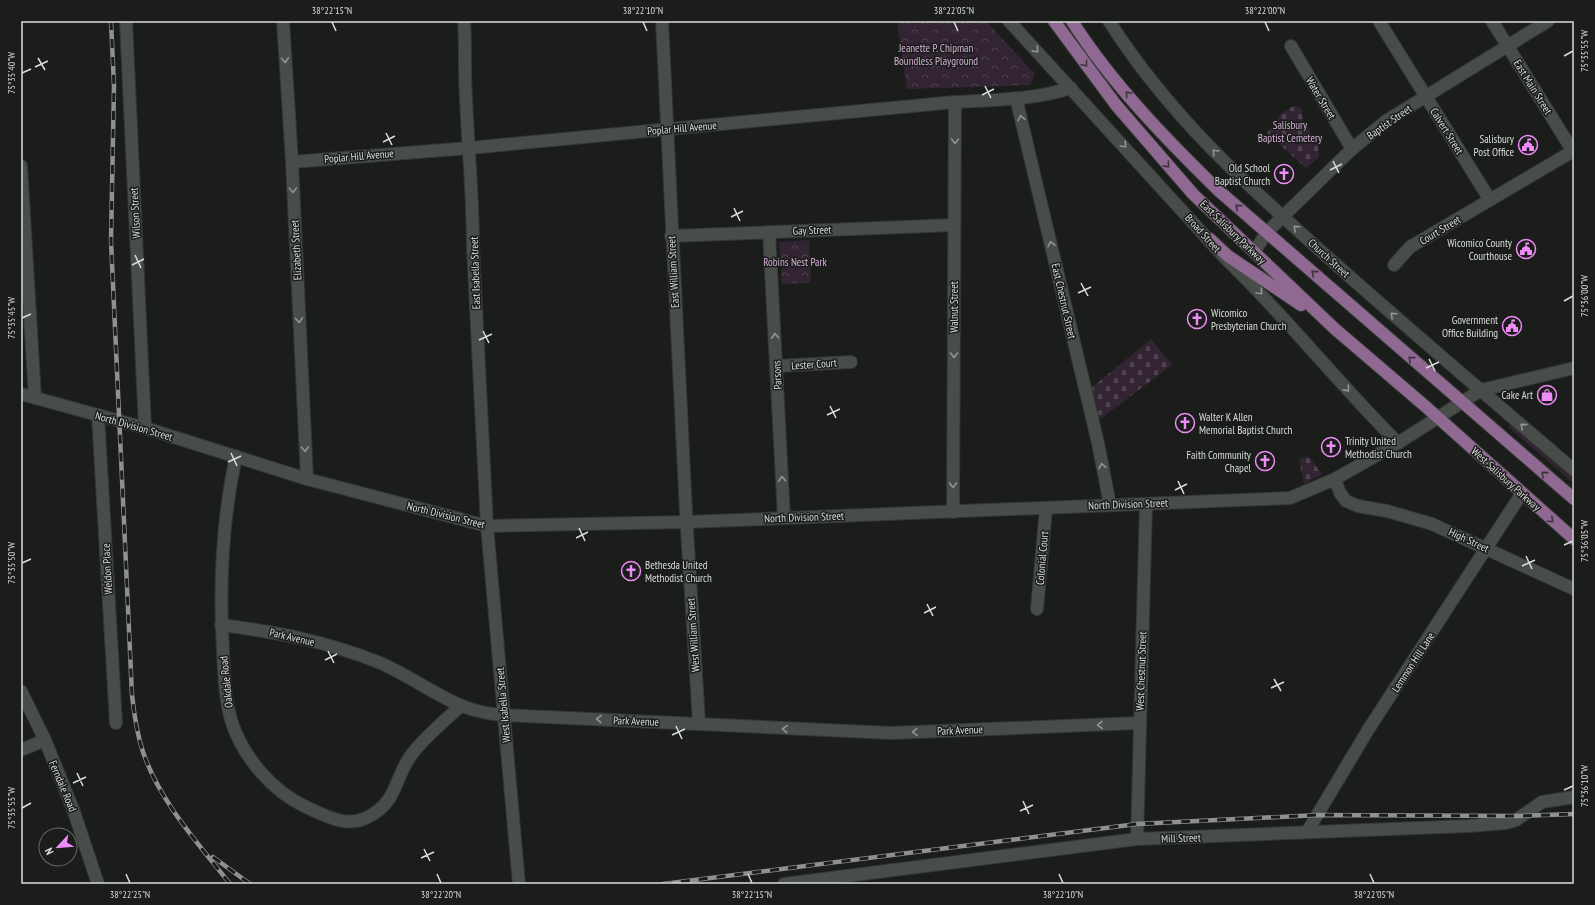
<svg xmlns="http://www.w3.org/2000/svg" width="1595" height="905" viewBox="0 0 1595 905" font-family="'PT Sans Narrow',sans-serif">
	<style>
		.grass { fill: #322432 }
		.cemetery { fill: url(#cemetery-stones) }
		.park { fill: url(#park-crowns) }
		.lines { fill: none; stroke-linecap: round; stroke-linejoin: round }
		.minor-casing { stroke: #343734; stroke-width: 14 }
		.major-casing { stroke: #343734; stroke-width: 14 }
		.minor { stroke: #494d4a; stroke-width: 12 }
		.major { stroke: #8f6992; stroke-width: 12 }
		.rail-casing { stroke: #8e918e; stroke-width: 4.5 }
		.rail { stroke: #1a1d1a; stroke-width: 3; stroke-dasharray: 9; stroke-linecap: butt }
		.oneway { stroke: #929592 }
		.oneway2 { stroke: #3d343e }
		.ticks { fill: none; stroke: #daddda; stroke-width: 1.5 }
		.labels { text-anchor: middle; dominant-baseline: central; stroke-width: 3; stroke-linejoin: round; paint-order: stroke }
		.park-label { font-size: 11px; fill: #d6afd8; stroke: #1a1d1a }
		.street-label { font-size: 11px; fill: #daddda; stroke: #1a1d1a }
		.poi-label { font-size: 11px; fill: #daddda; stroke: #1a1d1a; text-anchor: end }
		.neatline { fill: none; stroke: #daddda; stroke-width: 1.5 }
		.ticks-label { font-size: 10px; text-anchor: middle; fill: #daddda }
	</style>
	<defs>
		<pattern id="cemetery-stones" width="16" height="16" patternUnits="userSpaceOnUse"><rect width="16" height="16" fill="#322432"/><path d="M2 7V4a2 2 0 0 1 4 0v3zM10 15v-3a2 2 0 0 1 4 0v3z" fill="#4f434f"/></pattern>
		<pattern id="park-crowns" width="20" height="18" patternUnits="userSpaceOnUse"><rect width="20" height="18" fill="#322432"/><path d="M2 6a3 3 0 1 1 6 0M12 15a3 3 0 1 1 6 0" fill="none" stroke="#4f434f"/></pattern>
	</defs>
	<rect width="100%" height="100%" fill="#1a1d1a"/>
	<polygon class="grass" points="1512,422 1574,477 1574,484 1508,427"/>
	<g class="cemetery">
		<polygon points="1294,106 1301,108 1304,123 1319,145 1319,157 1306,168 1267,133 1282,113"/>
		<polygon points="1151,339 1172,365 1099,420 1091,388"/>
		<polygon points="1308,456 1322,474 1304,484 1299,459"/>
	</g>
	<g class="park">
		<polygon points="897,21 986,21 1035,74 1030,85 907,89"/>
		<polygon points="809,240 811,283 782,284 779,242"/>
	</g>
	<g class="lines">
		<defs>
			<g id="minor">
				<polyline points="126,21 145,428"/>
				<polyline points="283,21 292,162 307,479"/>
				<path d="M464,21C466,47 464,72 466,98C468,148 473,197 473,247L487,526L519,884"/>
				<polyline points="662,21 686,513 699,723"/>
				<path d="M1009,21L1226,259C1287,318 1339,384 1398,443"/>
				<path d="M1109,21C1170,117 1248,186 1332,261C1412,332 1493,401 1574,470"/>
				<polyline points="1379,21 1490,200"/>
				<polyline points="1492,21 1574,153"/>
				<polyline points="1291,46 1352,149"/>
				<polyline points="1016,98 1098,443 1110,505"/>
				<path d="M292,162L469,148L955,102C994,100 1033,100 1071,88"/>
				<polyline points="21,166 35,398"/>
				<polyline points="769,232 784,518"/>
				<polyline points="671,236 954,225"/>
				<polyline points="1254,252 1267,232 1352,149 1386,121 1548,21"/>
				<polyline points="1394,265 1410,247 1573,151"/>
				<polyline points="777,366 851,362"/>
				<polyline points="21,394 145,428 307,479 487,526 686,522 1290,498 1335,479 1398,443 1481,390 1574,368"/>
				<polyline points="98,415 116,723"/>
				<path d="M236,456C222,521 219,585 223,651C224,675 225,700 232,723C244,758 272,791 306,807C324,815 346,828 366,818C399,802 393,779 412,754C426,736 444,721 461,706"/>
				<polyline points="1335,479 1340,493 1346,501 1358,506 1387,511 1432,524 1574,589"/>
				<polyline points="953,512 955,102"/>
				<polyline points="1037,609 1046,508"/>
				<path d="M221,625C277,632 325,641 378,662C407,674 433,694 462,706C475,711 489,714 503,715L891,733L1139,723"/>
				<polyline points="21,691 45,740 73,809 98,884"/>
				<polyline points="21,750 45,740"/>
				<polyline points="1307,832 1368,730 1522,493"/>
				<polyline points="1137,839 1146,504"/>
				<polyline points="784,884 1137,839 1468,826 1506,823 1516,820 1542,802 1574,797"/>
			</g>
			<g id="major">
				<polyline points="1054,21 1116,105 1193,194 1335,329 1425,406 1574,539"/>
				<path d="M1072,21C1112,84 1166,139 1219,191L1574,499"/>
				<polyline points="1210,239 1228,256 1301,305"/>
			</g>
		</defs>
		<use href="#minor" class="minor-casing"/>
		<use href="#major" class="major-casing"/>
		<use href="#minor" class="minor"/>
		<use href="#major" class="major"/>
		<defs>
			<g id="rail">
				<path d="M111,21L114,86L111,241L132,695C134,714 137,734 143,752C160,802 198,843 230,884"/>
				<polyline points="213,857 250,884"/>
				<polyline points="663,884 1137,824 1318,815 1520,816 1574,814"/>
			</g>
		</defs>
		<use href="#rail" class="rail-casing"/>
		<use href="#rail" class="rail"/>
	</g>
	<defs><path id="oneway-chevron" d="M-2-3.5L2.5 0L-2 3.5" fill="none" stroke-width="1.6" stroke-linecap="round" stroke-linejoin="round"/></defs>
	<g class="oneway">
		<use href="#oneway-chevron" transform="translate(1036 50) rotate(47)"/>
		<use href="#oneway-chevron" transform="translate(285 60) rotate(86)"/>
		<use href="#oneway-chevron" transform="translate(1021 118) rotate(-103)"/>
		<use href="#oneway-chevron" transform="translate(955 141) rotate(90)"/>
		<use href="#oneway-chevron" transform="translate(1124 145) rotate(47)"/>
		<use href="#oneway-chevron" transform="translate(1215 152) rotate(-134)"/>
		<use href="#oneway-chevron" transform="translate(293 190) rotate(87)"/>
		<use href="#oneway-chevron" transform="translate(1296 228) rotate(-138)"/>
		<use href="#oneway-chevron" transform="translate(1051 244) rotate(-103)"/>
		<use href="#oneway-chevron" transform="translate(1260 292) rotate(47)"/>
		<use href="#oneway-chevron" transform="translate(1393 315) rotate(-138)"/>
		<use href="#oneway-chevron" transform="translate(299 320) rotate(87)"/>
		<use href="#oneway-chevron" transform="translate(775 336) rotate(-93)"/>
		<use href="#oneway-chevron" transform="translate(954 355) rotate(90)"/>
		<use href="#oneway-chevron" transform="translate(1347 389) rotate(48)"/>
		<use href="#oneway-chevron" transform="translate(1523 426) rotate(-139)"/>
		<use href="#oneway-chevron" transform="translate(305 449) rotate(87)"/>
		<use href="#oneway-chevron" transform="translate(1102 466) rotate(-101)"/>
		<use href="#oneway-chevron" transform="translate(782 479) rotate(-93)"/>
		<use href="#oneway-chevron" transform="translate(953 485) rotate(90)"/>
		<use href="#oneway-chevron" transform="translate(599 719) rotate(-178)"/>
		<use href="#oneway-chevron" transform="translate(1100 725) rotate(178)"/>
		<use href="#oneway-chevron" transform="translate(785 729) rotate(-178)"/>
		<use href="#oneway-chevron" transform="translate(915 732) rotate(178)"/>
	</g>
	<g class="oneway2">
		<use href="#oneway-chevron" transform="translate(1085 64) rotate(53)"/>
		<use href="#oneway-chevron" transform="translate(1128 94) rotate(-131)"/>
		<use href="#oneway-chevron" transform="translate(1167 165) rotate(48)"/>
		<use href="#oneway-chevron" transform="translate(1238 207) rotate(-140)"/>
		<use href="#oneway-chevron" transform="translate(1314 273) rotate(-139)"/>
		<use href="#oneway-chevron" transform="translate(1411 359) rotate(-139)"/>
		<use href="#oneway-chevron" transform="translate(1544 474) rotate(-139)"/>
		<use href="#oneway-chevron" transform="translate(1551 520) rotate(42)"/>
	</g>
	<path class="ticks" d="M332,22L336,31M643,22L647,31M954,22L958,31M1265,22L1269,31M1564,56L1573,51M38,58L45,70M35,67L48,61M22,73L31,69M985,86L991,98M982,95L994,89M386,133L392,145M383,142L395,136M1333,161L1339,173M1330,170L1342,164M734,208L740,221M731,217L743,211M135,255L141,268M132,265L144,259M1081,283L1088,296M1078,293L1091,287M1564,301L1573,296M22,318L31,314M483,331L489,343M479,340L492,334M1429,359L1435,371M1426,368L1439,362M830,406L836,418M827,415L840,409M231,453L237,466M228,462L241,456M1178,481L1184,494M1175,490L1187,484M579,528L585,541M576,538L588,532M1564,545L1573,541M1526,556L1532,569M22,563L31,559M1522,566L1535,560M927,604L933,616M924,613L936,607M328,651L334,663M325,660L337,654M1274,679L1281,691M1271,688L1284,682M676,726L682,739M672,735L685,729M77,773L83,786M73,783L86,777M1564,790L1573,786M1023,801L1029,814M22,808L31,803M1020,811L1033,805M424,849L430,861M421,858L434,852M126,874L130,883M437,874L441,883M748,874L752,883M1059,874L1063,883M1370,874L1374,883"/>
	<defs>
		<symbol id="civic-ring" viewBox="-11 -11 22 22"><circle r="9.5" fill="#1a1d1a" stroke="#ef8bf6" stroke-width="1.5"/><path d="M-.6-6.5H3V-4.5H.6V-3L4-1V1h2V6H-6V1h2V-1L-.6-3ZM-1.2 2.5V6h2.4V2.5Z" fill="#ef8bf6"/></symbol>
		<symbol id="church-ring" viewBox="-11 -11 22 22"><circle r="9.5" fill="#1a1d1a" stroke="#ef8bf6" stroke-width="1.5"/><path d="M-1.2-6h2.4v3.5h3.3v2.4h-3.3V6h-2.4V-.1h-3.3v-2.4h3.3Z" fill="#ef8bf6"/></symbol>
		<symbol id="shop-ring" viewBox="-11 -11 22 22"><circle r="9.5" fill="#1a1d1a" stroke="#ef8bf6" stroke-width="1.5"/><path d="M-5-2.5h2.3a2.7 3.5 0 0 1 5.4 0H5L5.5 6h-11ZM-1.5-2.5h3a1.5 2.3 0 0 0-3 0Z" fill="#ef8bf6"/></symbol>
	</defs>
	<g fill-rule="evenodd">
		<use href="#civic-ring" x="1517" y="134" width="22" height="22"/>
		<use href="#church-ring" x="1273" y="163" width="22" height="22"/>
		<use href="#civic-ring" x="1515" y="238" width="22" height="22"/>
		<use href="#church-ring" x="1186" y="308" width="22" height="22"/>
		<use href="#civic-ring" x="1501" y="315" width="22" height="22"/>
		<use href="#shop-ring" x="1536" y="384" width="22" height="22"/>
		<use href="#church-ring" x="1174" y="412" width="22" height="22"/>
		<use href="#church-ring" x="1320" y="436" width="22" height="22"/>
		<use href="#church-ring" x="1254" y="450" width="22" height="22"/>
		<use href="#church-ring" x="620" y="560" width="22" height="22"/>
	</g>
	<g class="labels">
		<g class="park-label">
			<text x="936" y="48">Jeanette P. Chipman<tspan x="936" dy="13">Boundless Playground</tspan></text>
			<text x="1290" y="125">Salisbury<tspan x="1290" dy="13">Baptist Cemetery</tspan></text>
			<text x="795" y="262">Robins Nest Park</text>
		</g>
		<g class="street-label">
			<text transform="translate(1533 87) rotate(58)">East Main Street</text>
			<text transform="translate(1321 98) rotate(59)">Water Street</text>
			<text transform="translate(1389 122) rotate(-35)">Baptist Street</text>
			<text transform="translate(682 128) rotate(-5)">Poplar Hill Avenue</text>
			<text transform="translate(1447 131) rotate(58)">Calvert Street</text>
			<text transform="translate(359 156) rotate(-5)">Poplar Hill Avenue</text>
			<text transform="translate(135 213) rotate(-93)">Wilson Street</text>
			<text transform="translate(812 230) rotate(-2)">Gay Street</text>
			<text transform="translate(1440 230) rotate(-31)">Court Street</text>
			<text transform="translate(1233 232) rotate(44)">East Salisbury Parkway</text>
			<text transform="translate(1203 233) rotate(48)">Broad Street</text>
			<text transform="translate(296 250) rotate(-93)">Elizabeth Street</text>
			<text transform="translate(1329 258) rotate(42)">Church Street</text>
			<text transform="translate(673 272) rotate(-93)">East William Street</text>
			<text transform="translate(475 273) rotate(-92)">East Isabella Street</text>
			<text transform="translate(1064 301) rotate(77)">East Chestnut Street</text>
			<text transform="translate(954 307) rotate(-90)">Walnut Street</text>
			<text transform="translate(814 364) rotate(-4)">Lester Court</text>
			<text transform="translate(777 375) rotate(-93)">Parsons</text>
			<text transform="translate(134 426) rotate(16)">North Division Street</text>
			<text transform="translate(1506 479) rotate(42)">West Salisbury Parkway</text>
			<text transform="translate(1128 504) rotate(-2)">North Division Street</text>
			<text transform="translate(446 515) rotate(14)">North Division Street</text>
			<text transform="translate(804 517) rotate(-2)">North Division Street</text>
			<text transform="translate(1469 540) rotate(25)">High Street</text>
			<text transform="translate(1042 558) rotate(-85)">Colonial Court</text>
			<text transform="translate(107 569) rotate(-93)">Weldon Place</text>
			<text transform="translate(693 635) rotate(-94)">West William Street</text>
			<text transform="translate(292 637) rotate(13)">Park Avenue</text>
			<text transform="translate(1413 662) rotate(-57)">Lemmon Hill Lane</text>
			<text transform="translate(1141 671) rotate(-88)">West Chestnut Street</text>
			<text transform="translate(226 682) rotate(-96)">Oakdale Road</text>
			<text transform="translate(503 705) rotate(-95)">West Isabella Street</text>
			<text transform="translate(636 721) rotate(2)">Park Avenue</text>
			<text transform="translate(960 730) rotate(-2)">Park Avenue</text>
			<text transform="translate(63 786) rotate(67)">Ferndale Road</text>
			<text transform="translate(1181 838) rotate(-2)">Mill Street</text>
		</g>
		<g class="poi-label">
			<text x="1514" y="139">Salisbury<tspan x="1514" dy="13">Post Office</tspan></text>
			<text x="1270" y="168">Old School<tspan x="1270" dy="13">Baptist Church</tspan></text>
			<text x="1512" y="243">Wicomico County<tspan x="1512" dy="13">Courthouse</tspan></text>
			<text x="1211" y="313" text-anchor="start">Wicomico<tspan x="1211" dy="13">Presbyterian Church</tspan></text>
			<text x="1498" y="320">Government<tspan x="1498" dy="13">Office Building</tspan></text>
			<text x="1533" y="395">Cake Art</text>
			<text x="1199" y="417" text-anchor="start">Walter K Allen<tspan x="1199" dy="13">Memorial Baptist Church</tspan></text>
			<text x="1345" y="441" text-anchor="start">Trinity United<tspan x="1345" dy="13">Methodist Church</tspan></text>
			<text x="1251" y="455">Faith Community<tspan x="1251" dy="13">Chapel</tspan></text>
			<text x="645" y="565" text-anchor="start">Bethesda United<tspan x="645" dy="13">Methodist Church</tspan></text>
		</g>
	</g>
	<rect width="1595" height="905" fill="none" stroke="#1a1d1a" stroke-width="44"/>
	<g transform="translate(58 847) rotate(244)"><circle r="19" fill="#1a1d1a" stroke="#676a67"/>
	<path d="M0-3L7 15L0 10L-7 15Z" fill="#ef8bf6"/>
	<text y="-6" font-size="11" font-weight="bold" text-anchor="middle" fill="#daddda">N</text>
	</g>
	<rect x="22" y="22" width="1551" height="861" class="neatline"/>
	<g class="ticks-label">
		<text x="332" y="14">38°22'15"N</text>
		<text x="643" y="14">38°22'10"N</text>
		<text x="954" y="14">38°22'05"N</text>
		<text x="1265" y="14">38°22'00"N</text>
		<text transform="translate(1584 51) rotate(-90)" y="4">75°35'55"W</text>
		<text transform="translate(11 73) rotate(-90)" y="4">75°35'40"W</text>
		<text transform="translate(1584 296) rotate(-90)" y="4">75°36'00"W</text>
		<text transform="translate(11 318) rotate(-90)" y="4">75°35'45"W</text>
		<text transform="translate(1584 541) rotate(-90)" y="4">75°36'05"W</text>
		<text transform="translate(11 563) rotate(-90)" y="4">75°35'50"W</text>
		<text transform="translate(1584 786) rotate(-90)" y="4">75°36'10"W</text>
		<text transform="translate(11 808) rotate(-90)" y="4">75°35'55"W</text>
		<text x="130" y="898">38°22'25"N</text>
		<text x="441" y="898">38°22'20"N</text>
		<text x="752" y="898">38°22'15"N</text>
		<text x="1063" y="898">38°22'10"N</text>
		<text x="1374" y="898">38°22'05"N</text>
	</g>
</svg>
